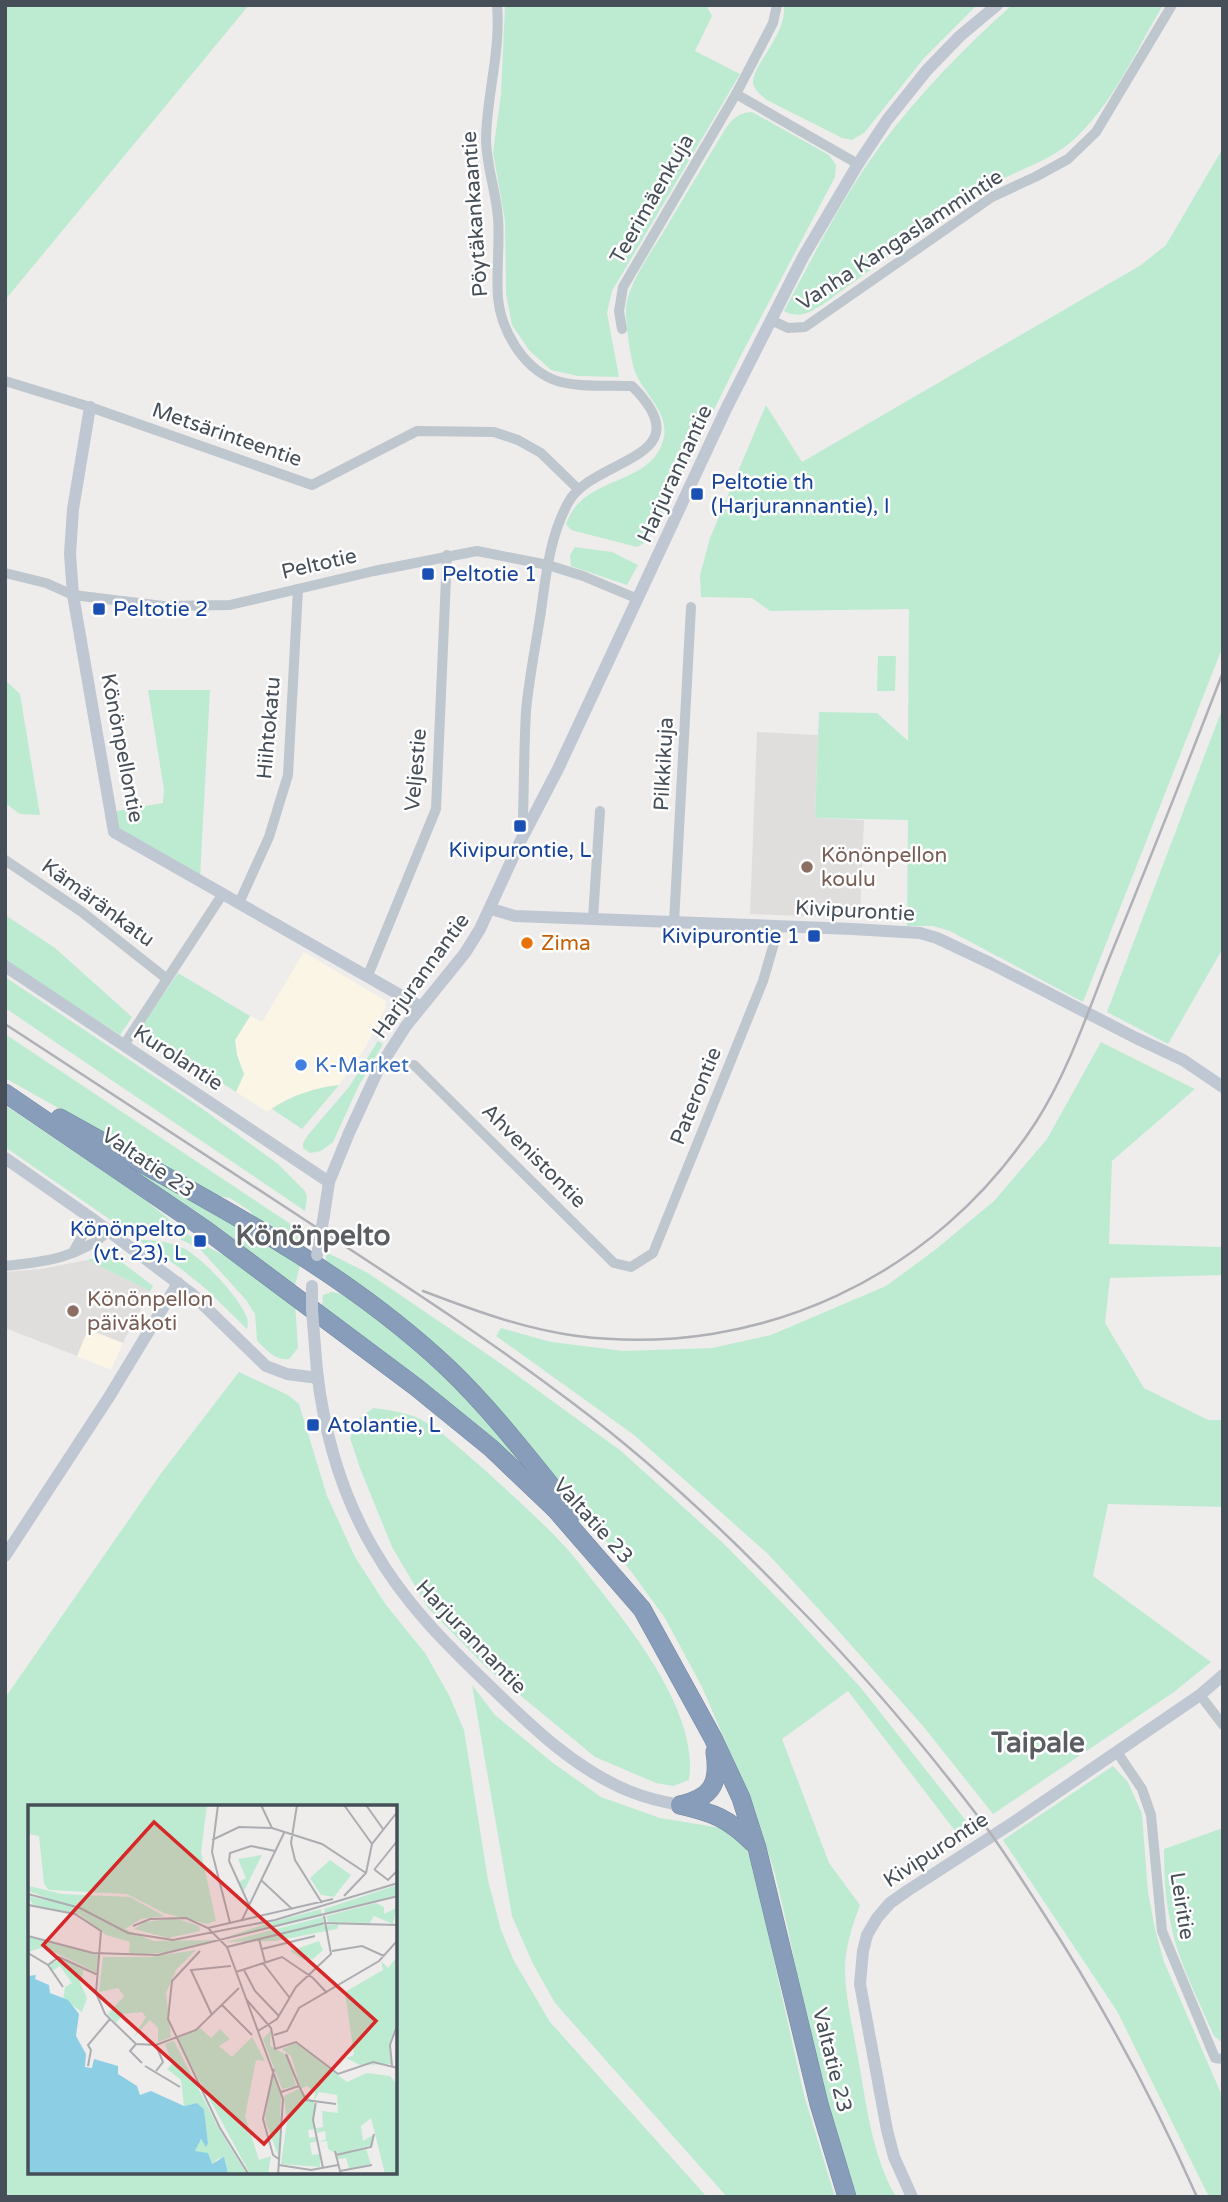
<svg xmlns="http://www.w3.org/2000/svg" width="1228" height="2202" viewBox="0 0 1228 2202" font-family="'Varela Round',sans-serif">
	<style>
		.commercial { fill: #faf5e5 }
		.education { fill: #e0dedd }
		.green { fill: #bcebd1; fill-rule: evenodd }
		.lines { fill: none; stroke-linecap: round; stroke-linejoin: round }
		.highway-casing { stroke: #7288a4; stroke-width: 19 }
		.street { stroke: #bec6ce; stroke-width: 10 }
		.secondary { stroke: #bec7d2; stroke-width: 12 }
		.highway { stroke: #879db9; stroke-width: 18 }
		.rail { stroke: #afb1b6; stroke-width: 2.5 }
		.secondary-bridge { stroke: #bec7d2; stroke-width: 12 }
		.transit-dot { fill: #1a4fb4; stroke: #fff; stroke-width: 2.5 }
		.education-dot { fill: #8d6e63; stroke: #fff; stroke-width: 2.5 }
		.food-dot { fill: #e8710a; stroke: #fff; stroke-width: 2.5 }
		.shop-dot { fill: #3f7fe0; stroke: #fff; stroke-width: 2.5 }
		.labels { text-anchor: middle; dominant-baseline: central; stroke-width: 5; stroke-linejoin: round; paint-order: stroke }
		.street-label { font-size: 21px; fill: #464f58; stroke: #fff }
		.transit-label { font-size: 21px; fill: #164399; stroke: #fff; text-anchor: start }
		.education-label { font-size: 21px; fill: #785e54; stroke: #fff; text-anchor: start }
		.food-label { font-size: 21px; fill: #c56008; stroke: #fff; text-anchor: start }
		.shop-label { font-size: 21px; fill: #366cbe; stroke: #fff; text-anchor: start }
		.district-label { font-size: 28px; font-weight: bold; fill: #5a5d61; stroke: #fff }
		.inset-road { fill: none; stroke: #abadb1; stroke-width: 2 }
		.view { fill: #d62828; fill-opacity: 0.15; stroke: #d62828; stroke-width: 3.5 }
		.inset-edge { fill: none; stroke: #464f58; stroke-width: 3.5 }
	</style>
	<rect width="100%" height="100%" fill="#efecec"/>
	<g class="commercial">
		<polygon points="304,952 386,1001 385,1009 365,1048 339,1085 316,1089 278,1104 267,1112 236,1092 244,1074 237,1055 235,1040 250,1016 262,1022"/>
		<polygon points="88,1329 123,1343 111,1370 77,1356"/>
	</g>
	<g class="education">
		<polygon points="757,732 818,735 815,818 864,820 860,918 750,914"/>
		<polygon points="87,1260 150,1291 145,1304 135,1318 123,1343 88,1329 77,1356 5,1328 5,1272 41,1269"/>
	</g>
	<g class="green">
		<polygon points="5,5 249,5 5,300"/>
		<polygon points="505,5 706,5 712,16 695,51 740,74 612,291 607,313 619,377 578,376 551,370 529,350 512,325 506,294 505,221 493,152 501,95"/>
		<path d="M784,5H977L924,58L864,133L852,140L842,138L767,100C762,96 754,90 753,83C752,65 787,35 784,5Z"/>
		<path d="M1012,5H1163C1135,52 1113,105 1071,142C1045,164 1010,172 982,190C928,227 875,267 822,305C808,313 800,319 784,311C814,255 843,196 881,145C919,94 964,48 1012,5Z"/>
		<path d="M752,112L829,155L836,165L835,177L741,355L655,529L644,543L637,547L571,530L566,524C584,474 649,487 663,441C672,411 639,392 633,365C630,352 625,320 626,307C628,284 652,251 664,231C684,198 704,164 724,131C732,119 737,113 752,112Z"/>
		<polygon points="1223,148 1223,646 1083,1002 950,931 933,926 907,926 908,820 815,818 819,712 877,713 908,741 909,609 770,611 752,598 701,597 700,575 710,538 766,405 802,462 1141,265 1166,245"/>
		<polygon points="575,547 612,552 638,565 627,585 571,566 570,555"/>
		<polygon points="878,656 896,656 895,691 877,691"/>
		<polygon points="5,680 20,694 40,815 20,814 5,803"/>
		<polygon points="148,690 210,690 200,878 119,830 116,811 163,803 164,790"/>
		<polygon points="1223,707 1223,948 1168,1044 1107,1012"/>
		<polygon points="5,915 55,948 132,1017 120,1035 5,961"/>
		<polygon points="178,973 250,1016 235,1040 237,1055 244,1074 236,1092 138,1031"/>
		<polygon points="5,977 197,1105 278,1164 305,1191 307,1197 305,1211 5,1008"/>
		<polygon points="5,1034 301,1231 297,1243 293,1244 257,1223 250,1211 230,1198 213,1195 5,1078"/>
		<polygon points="378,1041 383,1044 358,1087 333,1142 321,1151 310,1153 303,1148 303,1143 308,1135 349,1087"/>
		<polygon points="1101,1042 1195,1089 1112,1161 1109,1244 1223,1247 1223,1275 1110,1278 1105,1323 1144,1388 1208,1420 1223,1420 1223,1507 1108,1504 1093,1576 1211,1662 1174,1692 993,1814 923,1726 835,1627 768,1554 634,1435 496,1336 501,1328 551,1342 624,1351 712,1348 771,1335 886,1286 935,1250 994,1201 1047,1139"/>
		<path d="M339,1085L302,1129L272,1109C291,1095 315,1088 339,1085Z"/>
		<polygon points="5,1105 144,1199 195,1240 194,1243 192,1245 152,1225 118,1225 5,1147"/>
		<polygon points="65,1126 301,1262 295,1285"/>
		<path d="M138,1240C153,1240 167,1241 181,1247C199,1254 242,1300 247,1318C248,1322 248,1325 247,1329L205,1288L180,1268Z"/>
		<path d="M203,1245L228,1257L295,1303L298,1348L289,1359C275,1361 267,1350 257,1341L255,1314L246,1300L199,1248Z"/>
		<path d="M326,1252L368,1273L500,1363L621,1451L723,1543L789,1610L861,1688L971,1827L959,1836L848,1691L782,1739L829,1863L860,1905C852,1926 846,1945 845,1967C845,1995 852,2024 857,2052C866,2100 871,2154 896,2197H855L817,2070L787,1925L775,1874L755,1810L702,1687L665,1618L633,1574L494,1404L326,1262Z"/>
		<polygon points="111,1254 153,1286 150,1291 87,1260"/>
		<polygon points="332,1292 342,1294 423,1354 451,1379 561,1504 322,1307 323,1295"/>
		<path d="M239,1372L288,1395L299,1404L327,1496L355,1557L386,1605L425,1653L449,1695L464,1730L488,1880L501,1930L514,1961L550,2022L707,2197H5V1698L162,1472ZM30,1806H396V2172H30Z"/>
		<path d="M373,1408C389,1410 405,1412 420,1419C439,1429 470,1457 487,1472C514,1497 543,1522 568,1550C580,1563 590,1578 601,1591C638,1638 699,1717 689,1780L673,1786L656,1783L595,1757L487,1668L428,1608L392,1547L360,1468L350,1438L357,1420Z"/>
		<polygon points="472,1685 495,1715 553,1763 601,1797 660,1818 721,1828 745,1844 754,1871 804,2095 835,2197 727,2197 555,2003 533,1964 512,1916"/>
		<polygon points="1113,1766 1128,1782 1142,1814 1148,1892 1155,1929 1164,1962 1223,2098 1223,2197 1209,2197 1117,2011 1003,1840"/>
		<path d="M1223,1828V2043L1214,2036C1198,1998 1177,1960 1170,1920C1165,1896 1164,1873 1164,1849Z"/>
	</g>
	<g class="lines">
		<defs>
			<g id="highway">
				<polyline points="5,1093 206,1230 416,1387 491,1448 556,1510 642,1609 713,1738 741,1798 757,1848 819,2104 847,2197"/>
				<path d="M60,1118C193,1193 336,1262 448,1368C494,1412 533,1464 573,1513"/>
				<path d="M680,1805C714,1813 728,1818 753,1843"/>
				<path d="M681,1805C711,1797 720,1785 715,1752"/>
			</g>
		</defs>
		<use href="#highway" class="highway-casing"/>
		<g class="street">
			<path d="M497,5C501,50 487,94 486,138C486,165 496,191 498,218C500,244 496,271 498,298C501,330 522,366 552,379C572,388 609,385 632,386C706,460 592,457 568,503C550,536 546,574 541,611C536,644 529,678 526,711C524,747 524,782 523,818L530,824"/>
			<polyline points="777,5 773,23 736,94 858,164"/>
			<polyline points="771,320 788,328 805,327 992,197 1037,176 1068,159 1096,132 1172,5"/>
			<polyline points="622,329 619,311 623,287 736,94"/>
			<polyline points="5,381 90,407 312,485 417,431 494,432 518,440 541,453 578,489"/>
			<polyline points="5,573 46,583 73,595 163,606 230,605 374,571 477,551 548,565 583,576 638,599"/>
			<polyline points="5,860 82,912 167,979"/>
			<polyline points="239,903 269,837 288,775 298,589"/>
			<polyline points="593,918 600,811"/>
			<polyline points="674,923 691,607"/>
			<polyline points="368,975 436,809 447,555"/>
			<polyline points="124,1045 222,895"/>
			<polyline points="414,1065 614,1263 631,1267 653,1253 763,981 779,926"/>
			<polyline points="73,1252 84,1233 94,1220"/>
			<path d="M5,1266C44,1262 79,1258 109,1231"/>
			<polyline points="1200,1695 1223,1725"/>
			<polyline points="1117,1752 1142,1789 1151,1815 1162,1931 1215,2058 1223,2059"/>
		</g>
		<g class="secondary">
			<polyline points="90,407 73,509 70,554 73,595 114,832 421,1007"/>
			<polyline points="491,909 515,916 852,929 920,933 937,938 990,963 1136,1038 1183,1060 1223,1087"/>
			<polyline points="5,966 329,1182"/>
			<polyline points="5,1158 94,1220 192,1294 266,1366 287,1374 318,1378"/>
			<polyline points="324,1215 329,1182 349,1133 379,1068 406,1026 465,953 480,929 520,842 558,769 726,409 803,257 858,164 887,120 927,70 960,36 997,5"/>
			<path d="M317,1371C324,1432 342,1495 373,1548C405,1604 447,1645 493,1689C533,1728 577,1770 629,1791C646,1798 663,1802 680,1805"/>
			<polyline points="5,1556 109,1397 178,1283"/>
			<polyline points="912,2197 894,2157 887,2130 860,1984 863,1951 867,1935 877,1918 890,1903 907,1891 1014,1822 1200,1695 1223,1675"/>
		</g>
		<use href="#highway" class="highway"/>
		<g class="rail">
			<path d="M5,1024C103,1088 201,1152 299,1216C392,1277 486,1337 574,1404C654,1464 727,1533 796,1605C862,1672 923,1744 980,1819C1002,1848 1022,1880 1042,1911C1101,2002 1153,2098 1197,2197"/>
			<path d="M423,1291C473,1310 524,1329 577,1336C760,1359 936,1276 1036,1122C1068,1072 1087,1014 1109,959C1148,864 1186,768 1223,672"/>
		</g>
		<g class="secondary-bridge">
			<polyline points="317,1255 324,1215"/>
			<polyline points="312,1286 312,1310 317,1371"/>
		</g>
	</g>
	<g class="transit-dot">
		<rect x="690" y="487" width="14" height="14" rx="3.5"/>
		<rect x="421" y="567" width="14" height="14" rx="3.5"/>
		<rect x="92" y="602" width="14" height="14" rx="3.5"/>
		<rect x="513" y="819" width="14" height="14" rx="3.5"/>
		<rect x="807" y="929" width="14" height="14" rx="3.5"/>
		<rect x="193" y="1234" width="14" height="14" rx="3.5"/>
		<rect x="306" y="1418" width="14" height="14" rx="3.5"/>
	</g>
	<g class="education-dot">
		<circle cx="807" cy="867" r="7"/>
		<circle cx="73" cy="1311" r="7"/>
	</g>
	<circle class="food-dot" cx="527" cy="943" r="7"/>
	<circle class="shop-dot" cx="301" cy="1065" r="7"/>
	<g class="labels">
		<g class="street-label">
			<text transform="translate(652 199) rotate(-60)">Teerimäenkuja</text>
			<text transform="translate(475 214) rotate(-94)">Pöytäkankaantie</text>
			<text transform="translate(900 240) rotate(-33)">Vanha Kangaslammintie</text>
			<text transform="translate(227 435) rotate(19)">Metsärinteentie</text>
			<text transform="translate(675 474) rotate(-65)">Harjurannantie</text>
			<text transform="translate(319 564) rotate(-13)">Peltotie</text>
			<text transform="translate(269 728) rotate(-85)">Hiihtokatu</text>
			<text transform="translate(122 748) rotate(79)">Könönpellontie</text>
			<text transform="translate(664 764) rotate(-87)">Pilkkikuja</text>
			<text transform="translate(416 770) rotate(-85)">Veljestie</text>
			<text transform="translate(98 903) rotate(36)">Kämäränkatu</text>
			<text transform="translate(855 911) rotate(3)">Kivipurontie</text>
			<text transform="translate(421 976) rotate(-54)">Harjurannantie</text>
			<text transform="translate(178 1058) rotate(33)">Kurolantie</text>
			<text transform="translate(696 1096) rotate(-68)">Paterontie</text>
			<text transform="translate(534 1156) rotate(45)">Ahvenistontie</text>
			<text transform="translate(148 1163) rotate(34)">Valtatie 23</text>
			<text transform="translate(593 1521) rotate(48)">Valtatie 23</text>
			<text transform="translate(471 1637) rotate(46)">Harjurannantie</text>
			<text transform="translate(936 1850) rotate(-33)">Kivipurontie</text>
			<text transform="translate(1182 1906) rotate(81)">Leiritie</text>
			<text transform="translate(832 2060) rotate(76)">Valtatie 23</text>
		</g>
		<g class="transit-label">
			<text x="711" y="482">Peltotie th<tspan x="711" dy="24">(Harjurannantie), I</tspan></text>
			<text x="442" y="574">Peltotie 1</text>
			<text x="113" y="609">Peltotie 2</text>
			<text x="520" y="850" text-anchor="middle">Kivipurontie, L</text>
			<text x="800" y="936" text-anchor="end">Kivipurontie 1</text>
			<text x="186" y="1229" text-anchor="end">Könönpelto<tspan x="186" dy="24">(vt. 23), L</tspan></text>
			<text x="327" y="1425">Atolantie, L</text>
		</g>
		<g class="education-label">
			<text x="821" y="855">Könönpellon<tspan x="821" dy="24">koulu</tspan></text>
			<text x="87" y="1299">Könönpellon<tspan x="87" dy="24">päiväkoti</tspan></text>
		</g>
		<g class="food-label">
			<text x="541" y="943">Zima</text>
		</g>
		<g class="shop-label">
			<text x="315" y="1065">K-Market</text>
		</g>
		<g class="district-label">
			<text x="313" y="1236">Könönpelto</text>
			<text x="1038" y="1743">Taipale</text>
		</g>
	</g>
	<g transform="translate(28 1805)">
		<rect width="369" height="369" fill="#efecec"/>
		<path d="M0,0H179L173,47L188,116L179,119L136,108L99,89L21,85L16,79L11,31L0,29ZM234,50L216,86L211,77L218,73L210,54ZM302,55L323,70L306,92L293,90L282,73ZM369,80V90L297,109L296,104ZM1,81L34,89L102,92L136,111L113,114L97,124L1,86ZM0,91L40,100L125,136L192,135L145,147L114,149L76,148H101L102,137L78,130L51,109L5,100ZM348,98L356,102V109L368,103L365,119L346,111L342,118L300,117L298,111ZM293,104L294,110L196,133L237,119ZM295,112V121L311,119L309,124L247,136L198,137ZM147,113L171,121L172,126L140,133L106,124L117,117ZM0,132L72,150L69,168L16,142L0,147ZM291,136L295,145L285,154L276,155L262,146ZM168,145L148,165L138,188L143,232L130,237V223L122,215L105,233L118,212L114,207L95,209L88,218L80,209L96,191L90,183L71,187L75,152H122ZM369,152V215L362,240L363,259L332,260L318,253L326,250L317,187L355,165L353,156L360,163ZM33,154L56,165L52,177L59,193L54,207L35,194L37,182L44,178L32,161L24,166L22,159ZM172,223L183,233L192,224L202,234L191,241L204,252L224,232L237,256L228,255L217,311L231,355L243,351L240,369H222L149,234ZM243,225L242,241L260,251L268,281L254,284L235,234ZM146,236L192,326L219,369H200L191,353L184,359L178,350L167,346L172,335L180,338L176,304L169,298L156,301L153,275L139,264L144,259L137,239ZM268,238L319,277L339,268L362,271L369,279V369H357L343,313L333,321L335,336L345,330V340L309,349L300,344L299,336L291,337L298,334L297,326L289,328L288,323L295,322L294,306L310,308L309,290L291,287L286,296L287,287L279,281L273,284L263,251L254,244ZM244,267L253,291L251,353L237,315ZM270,284L286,297V324L280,325L281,333L288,332L289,336L282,338L284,350L292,349V362L253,359L259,316L256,291ZM338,344L343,359L321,364L318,353L310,354V350Z" fill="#bcebd1"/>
		<path d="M8,170L7,174L21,180L22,188L40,195L51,209L48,231L58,249L57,262L64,263L66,254L90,261V269L109,281L112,290L123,286L156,301L169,298L176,304L180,338L178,342L173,334L167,346L180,348L184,359L196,352L200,369H0V171Z" fill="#8ccfe5"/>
		<path class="inset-road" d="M190,0L184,47L202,118M233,0L244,23M269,0L263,38L267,55L294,98M316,0L344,39M338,0L355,24M184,35L211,22L244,23L294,39L338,68M346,65L370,35M347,65L360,75L370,65M233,75L264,104M0,89L52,103L100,128L145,135L247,115L370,78M316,91L338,68L344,39L370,6M0,100L47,109L73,126L68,188L77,209L108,239L128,240L168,225L211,183M221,100L201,56L202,48L223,41L247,46M214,115L256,28M105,121L122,114L158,113L180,123L199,142L255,294L250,370M180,123L305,94M0,131L65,148L130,150L370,91M231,134L237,157M199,142L297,118L370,120M234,144L287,131M172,146L144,176L140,214L192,323L221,370M304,146L334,141L356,151M0,148L20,160L35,182M235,158L261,192M20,160L31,152L70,170M216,165L227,186L251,211M208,167L254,152L285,173L299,188M218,194L243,223L247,244L268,237L310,269L345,257L370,263M194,200L224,230M184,210L163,165L203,161M230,226L249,214L268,182L303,149L296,111M246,230L259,226L271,203L351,156L370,135M108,239L102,246L114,258M128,240L135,257L128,266M258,249L271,281M60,261L63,245L60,240L82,214M117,261L152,282M364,261L362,240L370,218M246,264L235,314L245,350L252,355M253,287L271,281L278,295L308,299M288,296L285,315L295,363M307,346L313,370M308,350L343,342L346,329M251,360L283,365L310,360M312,366L344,360"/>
		<path class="view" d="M126,17L348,216L236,339L15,140Z"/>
		<rect width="369" height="369" class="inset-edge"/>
	</g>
	<rect width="1228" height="2202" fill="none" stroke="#464f58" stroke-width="14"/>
</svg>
